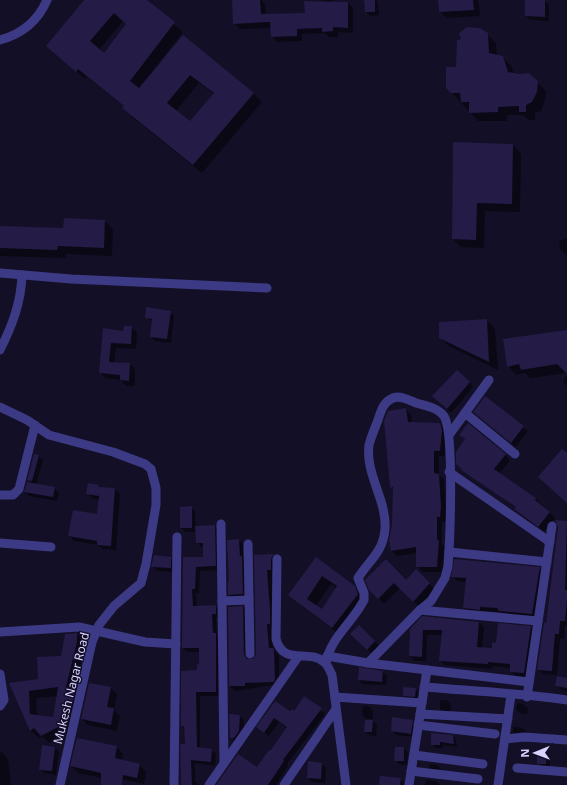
<svg xmlns="http://www.w3.org/2000/svg" width="567" height="785" viewBox="0 0 567 785" font-family="'Noto Sans',sans-serif">
	<style>
		.shadow { fill: #0007; fill-rule: evenodd }
		.building { fill: #241b47; fill-rule: evenodd }
		.lines { fill: none; stroke-linecap: round; stroke-linejoin: round }
		.street { stroke: #3d3a85; stroke-width: 9 }
		.labels { text-anchor: middle; dominant-baseline: central; stroke-width: 3; stroke-linejoin: round; paint-order: stroke }
		.street-label { font-size: 12px; fill: #d9d4ff; stroke: #130f26 }
	</style>
	<rect width="100%" height="100%" fill="#130f26"/>
	<g class="shadow">
		<path d="M85,0H146L183,32L159,63L253,93L262,102L202,173L132,117L124,108L125,107L87,77L85,79L47,46ZM123,21L127,24L104,54L99,50ZM199,83L214,94L190,122L175,112Z"/>
		<polygon points="233,0 261,0 265,4 266,15 306,14 305,2 332,0 335,3 348,3 353,8 353,33 338,32 338,37 329,37 325,33 302,34 302,41 277,42 272,36 271,28 240,29 234,23"/>
		<polygon points="365,0 376,0 378,2 379,15 370,16 366,12"/>
		<polygon points="439,0 477,0 479,3 480,16 447,18 440,12"/>
		<polygon points="545,1 549,5 549,21 530,20 526,16"/>
		<polygon points="487,34 496,43 497,56 502,57 511,66 514,74 529,74 546,91 545,101 541,111 535,113 535,120 529,120 523,115 507,115 507,121 478,121 452,93 457,68"/>
		<polygon points="513,145 521,154 520,212 485,211 484,248 461,247 453,239"/>
		<polygon points="105,221 113,230 112,256 66,254 66,258 0,256 0,227 64,229"/>
		<polygon points="567,238 567,256 560,249 559,241"/>
		<polygon points="170,312 174,316 171,343 155,341 151,337 153,322 146,317"/>
		<polygon points="486,320 495,329 498,370 449,346 440,338"/>
		<polygon points="131,327 137,333 136,349 116,348 114,363 130,364 135,369 135,386 126,386 121,380 105,378 100,372 104,330 124,332"/>
		<polygon points="567,331 567,373 530,378 525,373 516,375 508,366"/>
		<polygon points="567,375 567,386 563,382"/>
		<polygon points="469,382 473,387 451,413 437,400"/>
		<polygon points="485,398 528,431 516,447 479,416"/>
		<polygon points="406,409 411,415 412,424 440,424 445,430 445,456 439,456 439,475 444,480 446,513 446,522 442,522 442,544 444,546 442,572 423,572 417,566 417,553 397,556 392,551 394,490 391,487"/>
		<polygon points="461,435 505,455 510,460 499,474 536,499 555,518 544,531 521,515 516,509 517,508 463,470 466,440"/>
		<polygon points="38,456 43,460 36,485 54,488 59,493 57,501 29,496 25,492 33,484 29,480"/>
		<polygon points="98,486 100,488 115,489 120,494 116,550 103,549 98,545 74,541 69,536 98,515 100,500 92,498 87,493"/>
		<polygon points="191,507 195,512 196,527 215,526 219,531 219,570 200,571 199,593 196,593 197,607 216,606 220,610 220,618 216,618 217,634 220,638 220,696 200,696 200,749 212,750 216,754 215,766 195,763 195,781 199,785 183,785 186,745 186,730 182,726 200,665 200,652 187,652 183,648 184,558 204,558 204,547 201,547 197,542 196,532 186,532 181,528"/>
		<polygon points="556,521 567,522 567,626 565,625 564,639 560,638 557,675 543,674 538,669 546,624 559,527"/>
		<polygon points="238,540 243,544 243,558 246,561 247,598 233,599 229,594"/>
		<polygon points="274,555 278,559 275,574 272,574 275,615 274,628 271,628 273,648 279,656 279,684 235,691 230,686 243,607 247,612 248,660 253,660 257,654 255,556"/>
		<polygon points="170,558 174,562 174,572 157,571 153,567"/>
		<path d="M316,558L363,596L341,636L289,595ZM331,584L337,588L322,610L316,606Z"/>
		<polygon points="539,568 544,573 537,619 505,616 501,612 485,611 484,614 469,612 464,608 466,582 457,581 453,576"/>
		<polygon points="416,571 435,589 419,606 400,588 384,604 370,589 366,580 406,581"/>
		<polygon points="479,622 484,627 482,648 493,649 497,644 499,624 531,627 536,632 529,678 516,677 511,672 511,668 493,666 492,669 445,665 440,660 442,635 427,635 426,661 415,661 410,656 411,629"/>
		<polygon points="359,626 379,646 371,653 351,634"/>
		<path d="M77,634L85,642L84,650L75,689L83,697L70,732L49,743L42,736L39,738L31,731L10,684L39,680L62,657ZM57,696L54,718L37,716L36,698Z"/>
		<polygon points="383,672 387,676 386,685 363,684 359,680"/>
		<polygon points="567,679 567,691 561,690 557,686"/>
		<polygon points="90,684 111,688 117,694 114,710 120,716 117,731 88,725 82,719"/>
		<polygon points="415,689 419,693 419,700 408,699 404,695"/>
		<polygon points="305,698 325,714 287,764 288,766 276,785 217,785 257,769 287,728 279,722 269,736 262,731 275,702 291,713 295,712"/>
		<polygon points="440,700 446,700 451,704 450,713 444,713 440,709"/>
		<polygon points="517,703 523,704 528,708 527,714 520,713 516,709"/>
		<polygon points="363,706 369,706 373,711 373,719 366,719 362,714"/>
		<polygon points="240,716 244,720 243,736 235,741 231,737"/>
		<polygon points="372,720 377,725 376,736 369,735 365,731"/>
		<polygon points="412,721 416,725 415,737 396,735 392,730"/>
		<polygon points="513,727 523,728 527,732 526,735 517,736 513,732"/>
		<polygon points="453,736 456,740 457,747 443,745 443,748 435,748 432,744"/>
		<polygon points="117,747 123,754 122,761 140,765 146,772 144,784 117,778 117,785 102,785 102,778 78,773 71,766"/>
		<polygon points="55,748 59,752 56,775 44,773 40,769"/>
		<polygon points="404,748 408,752 407,765 399,764 395,760"/>
		<polygon points="2,752 8,759 11,785 0,785 0,753"/>
		<polygon points="546,753 550,757 550,768 542,767 538,763"/>
		<polygon points="309,762 322,764 326,768 325,783 312,782 308,778"/>
		<polygon points="430,764 437,765 441,769 441,772 433,771 429,767"/>
		<polygon points="401,779 405,785 380,785"/>
		<polygon points="426,780 436,781 440,785 425,785"/>
	</g>
	<g class="building">
		<path d="M84,0H147L175,22L130,81L139,88L183,35L254,93L193,165L122,108L124,106L78,69L76,72L46,46ZM114,13L126,24L104,53L90,41ZM190,75L214,93L190,121L167,103Z"/>
		<polygon points="232,0 260,0 261,14 305,13 304,1 348,2 348,28 333,27 333,31 322,32 322,28 297,29 297,36 271,37 270,22 233,24"/>
		<polygon points="364,0 375,0 375,12 365,12"/>
		<polygon points="438,0 473,0 474,10 439,12"/>
		<polygon points="525,0 545,0 545,17 525,16"/>
		<polygon points="467,27 480,28 488,33 489,53 503,56 508,72 520,74 529,73 538,81 537,92 532,102 526,105 526,112 519,112 519,106 498,107 498,112 469,113 469,102 461,102 460,93 451,93 446,88 446,67 456,67 457,40 461,39 459,33"/>
		<polygon points="453,142 513,144 512,204 477,203 476,240 452,239"/>
		<polygon points="64,218 105,220 104,248 58,246 57,250 0,248 0,226 63,228"/>
		<polygon points="146,307 171,311 167,339 150,337 152,319 145,318"/>
		<polygon points="487,319 489,362 439,338 439,322"/>
		<polygon points="124,326 132,326 131,344 111,343 109,362 130,363 129,381 120,380 120,375 99,373 103,328 123,331"/>
		<polygon points="567,330 567,374 557,364 521,370 519,364 507,367 503,339"/>
		<polygon points="457,370 470,382 447,409 432,396"/>
		<polygon points="485,396 524,426 511,443 473,412"/>
		<polygon points="406,408 408,422 440,423 442,430 440,451 434,451 434,473 439,474 441,507 440,517 437,517 437,540 439,540 437,567 416,567 416,547 391,551 389,540 392,525 393,487 390,488 384,421 388,411"/>
		<polygon points="468,423 506,454 494,469 536,498 535,500 550,512 538,527 514,509 516,507 461,470 462,469 456,464 456,452 465,439 459,435"/>
		<polygon points="562,449 567,453 567,503 538,477"/>
		<polygon points="34,454 39,455 32,481 27,480"/>
		<polygon points="27,482 55,487 53,497 24,492"/>
		<polygon points="88,483 99,485 98,487 115,488 111,546 97,545 97,541 68,536 73,510 97,514 99,496 86,494"/>
		<polygon points="192,506 192,528 180,528 180,507"/>
		<polygon points="555,520 567,521 565,590 567,590 567,600 565,621 560,621 559,634 555,634 552,671 537,670 544,623 546,623 558,527"/>
		<polygon points="215,525 216,566 196,567 195,589 192,589 193,606 216,605 216,614 212,614 213,633 216,633 216,692 196,692 197,747 212,749 211,762 191,760 192,785 181,785 180,744 185,744 184,726 181,727 181,671 197,670 197,664 199,664 199,648 182,648 183,557 203,557 203,543 196,543 195,526"/>
		<polygon points="239,539 240,556 242,556 243,594 228,595 228,581 229,581 227,540"/>
		<polygon points="274,554 271,559 271,570 267,570 270,609 270,624 267,624 269,648 273,648 274,650 275,679 274,682 245,683 245,686 229,686 228,607 243,606 244,654 247,659 253,659 256,654 254,555"/>
		<polygon points="154,555 171,557 171,568 151,567"/>
		<path d="M316,557L355,586L358,594L332,628L288,595ZM322,576L337,586L322,609L307,599Z"/>
		<polygon points="386,559 406,580 416,569 430,583 413,602 394,583 378,599 369,590 365,580"/>
		<polygon points="454,559 540,567 532,614 499,611 497,608 480,607 480,610 463,608 466,578 451,577"/>
		<polygon points="422,616 479,622 477,647 492,648 492,642 496,643 498,623 531,626 524,673 510,672 510,664 488,662 488,664 439,661 442,630 423,630 422,657 409,656 410,629"/>
		<polygon points="359,625 375,641 367,650 350,634"/>
		<path d="M77,633V642L66,687L76,688L68,720L65,727L62,725L41,736L34,728L30,731L9,683L38,679L37,657L61,656L65,634ZM58,687L53,717L30,714L29,691Z"/>
		<polygon points="359,667 383,671 382,682 358,680"/>
		<polygon points="557,676 567,678 567,688 555,686"/>
		<polygon points="89,683 111,687 107,707 114,708 111,725 81,719"/>
		<polygon points="403,687 416,688 415,697 403,696"/>
		<polygon points="304,696 322,708 283,760 284,761 268,785 216,785 238,754 257,767 269,750 270,751 287,727 274,718 264,733 256,727 275,701 290,711 292,709 294,711"/>
		<polygon points="229,714 240,715 239,731 234,738 230,738"/>
		<polygon points="392,717 413,720 411,734 391,731"/>
		<polygon points="365,720 373,720 372,732 364,732"/>
		<polygon points="431,733 453,735 454,744 440,742 440,745 431,745"/>
		<polygon points="77,738 117,746 115,758 140,764 137,778 123,775 122,785 101,785 101,773 70,766"/>
		<polygon points="42,745 55,747 52,771 39,770"/>
		<polygon points="395,747 404,747 404,761 394,761"/>
		<polygon points="537,752 547,752 546,764 537,764"/>
		<polygon points="308,761 322,763 321,779 307,778"/>
		<polygon points="380,776 401,778 400,785 379,785"/>
	</g>
	<g class="lines">
		<g class="street">
			<path d="M0,40C22,34 38,21 47,0"/>
			<polyline points="0,273 71,279 267,288"/>
			<path d="M0,350C12,326 21,303 22,275"/>
			<polyline points="0,407 27,420 49,435 113,452 145,464 151,469 156,488 156,505 146,564 141,583 114,606 99,625 92,642 60,785"/>
			<polyline points="465,413 515,454"/>
			<polyline points="449,435 489,380"/>
			<polyline points="449,472 550,542"/>
			<polyline points="0,495 13,495 19,489 35,425"/>
			<polyline points="221,524 224,763"/>
			<polyline points="0,543 51,547"/>
			<polyline points="248,544 250,654"/>
			<polyline points="449,552 547,562"/>
			<path d="M277,559L276,639C284,667 308,648 324,662C328,665 330,671 332,675L346,785"/>
			<polyline points="222,601 249,600"/>
			<polyline points="420,610 538,621"/>
			<polyline points="0,632 79,627 145,642 176,644"/>
			<polyline points="327,656 368,663 529,682"/>
			<path d="M326,663C330,638 353,622 364,600V593L358,578C369,560 383,553 385,529C387,500 365,474 369,445C371,437 375,428 378,420C381,411 383,402 393,398C400,395 409,400 416,403C426,406 440,408 445,418C454,438 450,541 448,566L445,578L431,601L420,610L368,663"/>
			<polyline points="0,674 4,700 0,706"/>
			<path d="M424,687C472,691 520,693 567,700"/>
			<polyline points="335,697 422,703"/>
			<polyline points="527,697 552,526"/>
			<polyline points="420,714 508,719"/>
			<polyline points="418,725 495,734"/>
			<polyline points="505,739 524,737 567,740"/>
			<polyline points="414,755 483,764"/>
			<polyline points="517,768 567,772"/>
			<polyline points="411,771 478,779"/>
			<polyline points="174,785 177,537"/>
			<polyline points="209,785 298,657"/>
			<polyline points="284,785 336,709"/>
			<polyline points="409,785 427,670"/>
			<polyline points="498,785 511,695"/>
		</g>
	</g>
	<g class="labels">
		<g class="street-label">
			<text transform="translate(71 688) rotate(-76)">Mukesh Nagar Road</text>
		</g>
	</g>
	<g transform="translate(535 753) rotate(269)" stroke="#130f26" stroke-width="3" paint-order="stroke">
	<path d="M0-3L7 15L0 10L-7 15Z" fill="#d9d4ff"/>
	<text y="-6" font-size="11" font-weight="bold" text-anchor="middle" fill="#d9d4ff">N</text>
	</g>
</svg>
